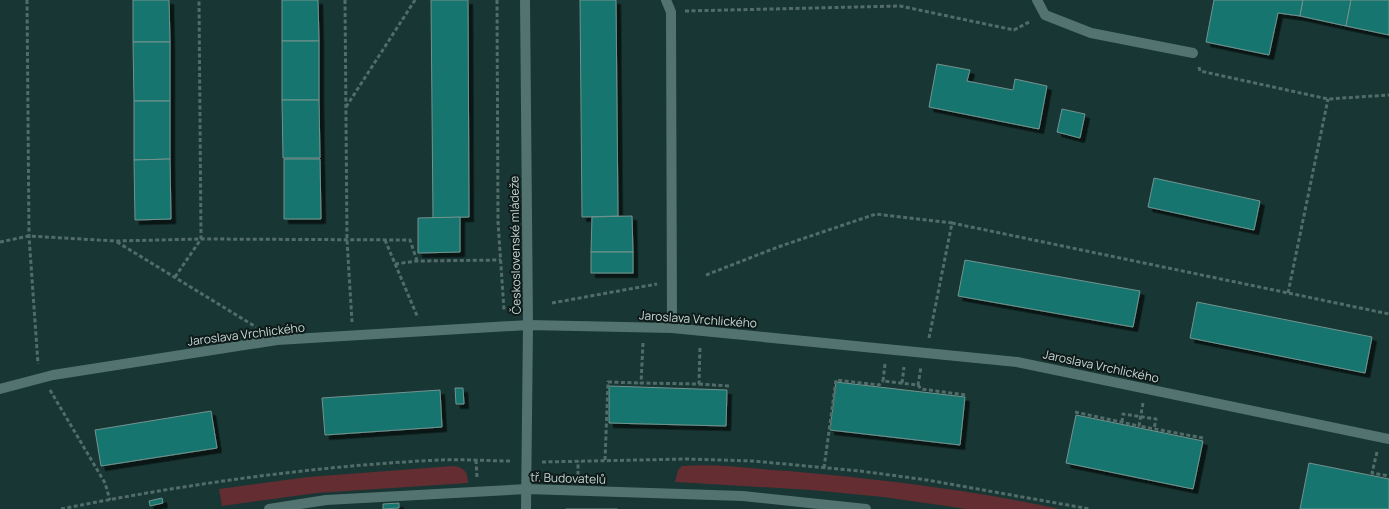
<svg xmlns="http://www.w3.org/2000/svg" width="1389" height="509" viewBox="0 0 1389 509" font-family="Manrope,sans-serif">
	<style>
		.green { fill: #642d32 }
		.building { fill: #16746e; stroke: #73938f; filter: url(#shadow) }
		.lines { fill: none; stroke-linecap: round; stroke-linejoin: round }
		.path { stroke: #526c69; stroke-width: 3; stroke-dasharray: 4 2.5; stroke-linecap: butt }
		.service { stroke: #537370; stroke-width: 10 }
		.minor { stroke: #537370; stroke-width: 10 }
		.tertiary { stroke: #537370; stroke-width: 10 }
		.tram { stroke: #768d8a; stroke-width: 1 }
		.labels { text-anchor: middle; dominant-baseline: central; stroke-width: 4; stroke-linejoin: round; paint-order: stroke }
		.street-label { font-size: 12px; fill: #cadad8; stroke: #0e1b19 }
	</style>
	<defs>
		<filter id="shadow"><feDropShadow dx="4.5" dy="4.5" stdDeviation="0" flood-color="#0009"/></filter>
	</defs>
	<rect width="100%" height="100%" fill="#183633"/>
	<g class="green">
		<path d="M453,466C464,467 468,472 468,483L317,493L222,506L219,489L308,477Z"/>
		<path d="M682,466C717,463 753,469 789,471C880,479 971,490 1060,509H967L883,497L811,490L675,482L678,470Z"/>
	</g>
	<g class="building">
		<polygon points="133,0 169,0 170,42 133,42"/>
		<polygon points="282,0 318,0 319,41 282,41"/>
		<polygon points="431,0 468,0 469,217 433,218"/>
		<polygon points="580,0 616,0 618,216 582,217"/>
		<polygon points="1214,0 1303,0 1300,16 1278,13 1269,55 1206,42"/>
		<polygon points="1303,0 1351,0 1346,26 1300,16"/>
		<polygon points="1351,0 1389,0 1389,35 1346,26"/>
		<rect x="282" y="41" width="37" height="59"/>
		<polygon points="133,42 170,42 170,101 134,101"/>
		<polygon points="937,64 970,70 967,81 1013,90 1015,79 1047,86 1039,129 929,107"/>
		<polygon points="282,100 319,100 320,158 283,158"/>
		<polygon points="134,101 170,101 170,159 134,160"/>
		<polygon points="1062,109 1085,114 1080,138 1057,132"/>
		<polygon points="170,159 171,219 135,220 134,160"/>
		<polygon points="284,159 320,159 321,219 284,219"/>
		<polygon points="1154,178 1260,201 1254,230 1148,207"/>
		<polygon points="632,216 633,252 591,252 592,217"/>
		<polygon points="460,217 460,252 418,253 418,218"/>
		<rect x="591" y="252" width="42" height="21"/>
		<polygon points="965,260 1140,291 1133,327 958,296"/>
		<polygon points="1197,302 1372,337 1365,373 1190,338"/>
		<polygon points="836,382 965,397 960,445 830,430"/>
		<polygon points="609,386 727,390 726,426 609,423"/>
		<polygon points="455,388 463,388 464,404 456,404"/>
		<polygon points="440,390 442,427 325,435 322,398"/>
		<polygon points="211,411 217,448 101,466 95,430"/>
		<polygon points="1076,415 1203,441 1193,489 1066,463"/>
		<polygon points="1309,463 1389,479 1389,509 1300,509"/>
		<polygon points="162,498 163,503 150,506 149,501"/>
		<polygon points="399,503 399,508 383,509 383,504"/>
	</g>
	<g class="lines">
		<g class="path">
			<polyline points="27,0 29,236 38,364"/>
			<polyline points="345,0 347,240 352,322"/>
			<polyline points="497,0 498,222 504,310"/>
			<polyline points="685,11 900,6 1014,30 1031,21"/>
			<polyline points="1199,67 1200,71 1328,99 1389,95"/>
			<polyline points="346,107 415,0"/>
			<polyline points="385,240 418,318"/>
			<polyline points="0,242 29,236 116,241 201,239 410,240 417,261"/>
			<polyline points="117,242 256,327"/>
			<polyline points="395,264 417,261 501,260"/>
			<polyline points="706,275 778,247 876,214 952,223"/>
			<polyline points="175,277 201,239 199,0"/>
			<polyline points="1288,293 1328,99"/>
			<polyline points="552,303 657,284"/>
			<polyline points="929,338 952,223 1389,314"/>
			<polyline points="643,343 641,383 699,384 700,346"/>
			<polyline points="885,364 883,381 918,385 921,367"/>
			<polyline points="902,383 904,367"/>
			<polyline points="699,384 729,386"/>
			<polyline points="918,385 921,389 966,395"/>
			<polyline points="50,390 105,483 110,500"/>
			<polyline points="1143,403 1139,426 1203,438"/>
			<polyline points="1075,412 1139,426"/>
			<polyline points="1122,422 1123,414 1156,419 1154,429"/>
			<polyline points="1377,452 1372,473 1389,476"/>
			<polyline points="476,460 477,477"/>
			<polyline points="605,460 608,382 641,383"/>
			<polyline points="542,462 687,459 753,461 860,471 927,480 1090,509"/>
			<polyline points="824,468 836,380 879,385 883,381"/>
			<polyline points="578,475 578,461"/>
			<path d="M61,509C186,484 313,466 440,460C464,459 488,461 512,461"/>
		</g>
		<polyline class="service" points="1037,0 1045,15 1091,33 1193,53"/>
		<g class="minor">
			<polyline points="525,0 528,325 526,509"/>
			<polyline points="666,0 671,12 672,328"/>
			<polyline points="0,389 53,375 277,340 528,325 672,328 1017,362 1389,439"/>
		</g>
		<polyline class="tertiary" points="269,509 326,500 527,489 743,496 866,509"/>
		<polyline class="tram" points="566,509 617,509"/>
	</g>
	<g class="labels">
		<g class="street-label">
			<text transform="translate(515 245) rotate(-91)">Československé mládeže</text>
			<text transform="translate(698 319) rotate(4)">Jaroslava Vrchlického</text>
			<text transform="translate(246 334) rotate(-7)">Jaroslava Vrchlického</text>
			<text transform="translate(1101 366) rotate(12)">Jaroslava Vrchlického</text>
			<text transform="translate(568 478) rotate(2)">tř. Budovatelů</text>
		</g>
	</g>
</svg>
